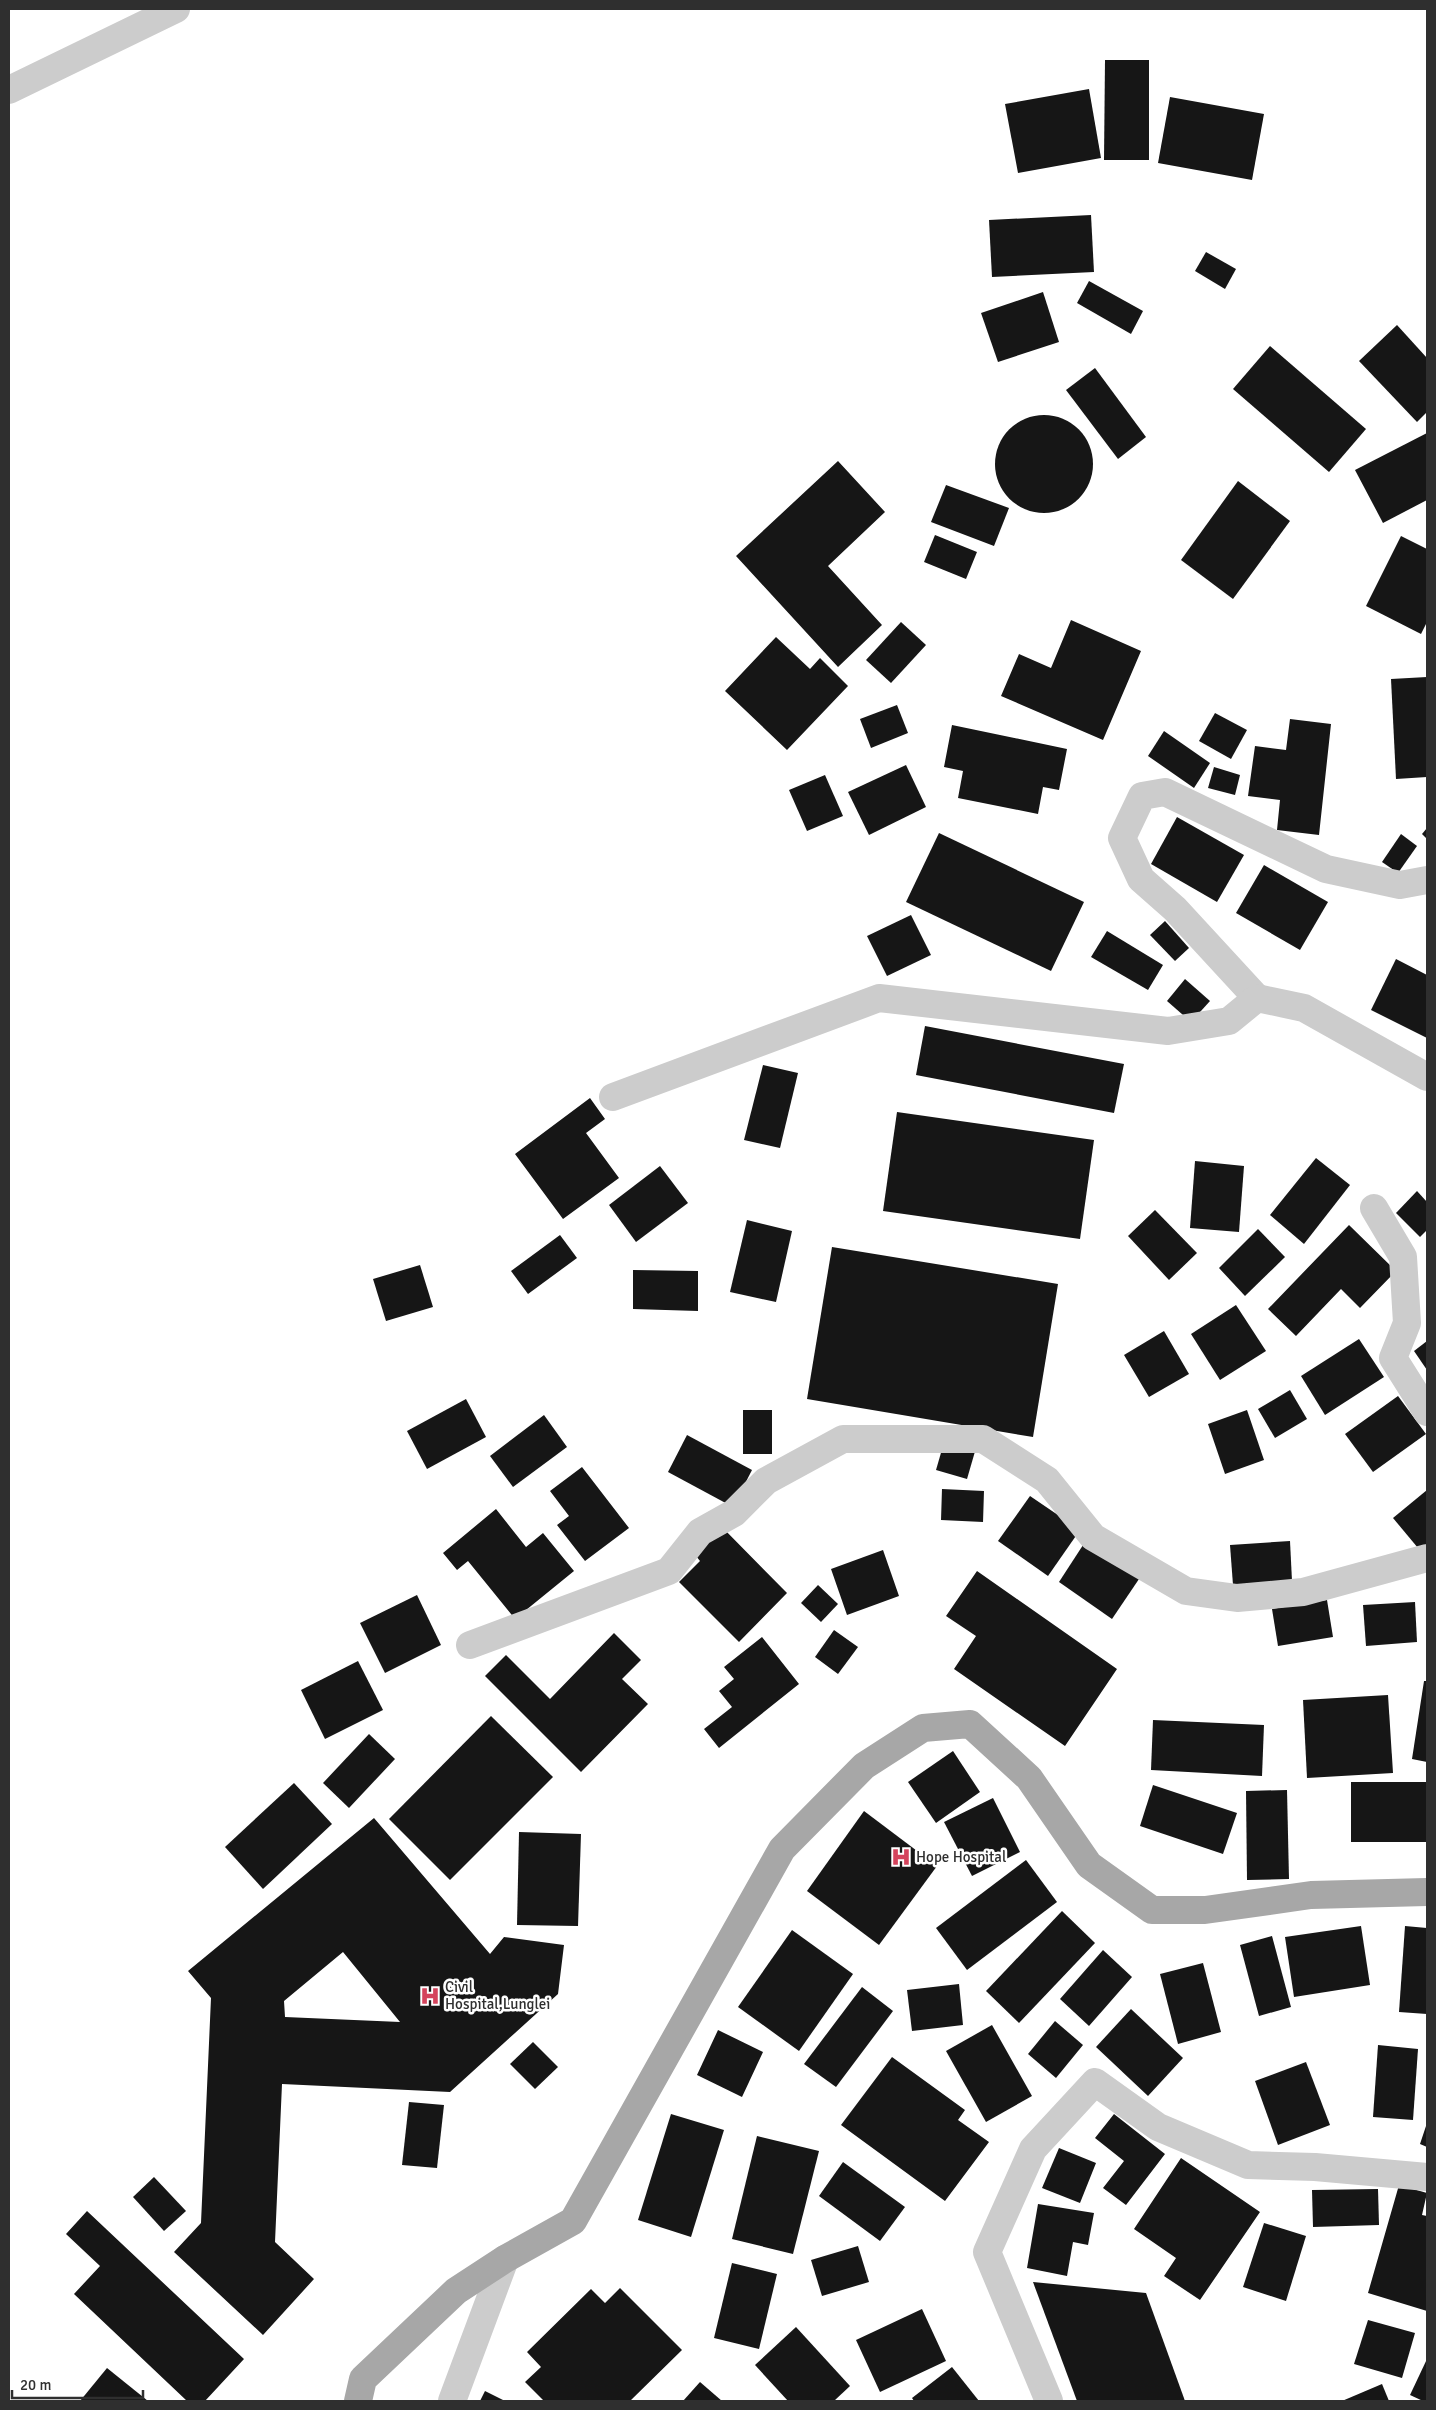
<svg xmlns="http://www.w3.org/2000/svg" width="1436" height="2410" viewBox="0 0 1436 2410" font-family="Signika,sans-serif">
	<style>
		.building { fill: #161616; fill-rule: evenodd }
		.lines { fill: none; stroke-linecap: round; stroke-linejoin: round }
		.minor { stroke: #ccc; stroke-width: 28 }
		.major { stroke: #a7a7a7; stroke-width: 28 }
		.labels { text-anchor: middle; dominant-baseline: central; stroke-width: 5; stroke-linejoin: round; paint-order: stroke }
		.poi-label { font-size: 15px; fill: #2f2f2f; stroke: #fff; text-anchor: start }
	</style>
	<rect width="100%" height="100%" fill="#fff"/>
	<g class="building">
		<polygon points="1105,60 1149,60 1149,160 1104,160"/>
		<polygon points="1089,89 1101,158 1018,173 1005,104"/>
		<polygon points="1170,97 1264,114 1252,180 1158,163"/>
		<polygon points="1091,215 1094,272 992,277 989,220"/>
		<polygon points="1206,252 1236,269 1225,289 1195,271"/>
		<polygon points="1089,281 1143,311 1131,334 1077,303"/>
		<polygon points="1043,292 1059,342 998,362 981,313"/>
		<polygon points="1397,325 1427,358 1427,412 1417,422 1359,361"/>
		<polygon points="1270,346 1366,429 1329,472 1233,389"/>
		<polygon points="1095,368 1146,437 1118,459 1066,390"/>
		<circle cx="1044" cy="464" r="49"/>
		<polygon points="1427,433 1427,500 1383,523 1355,470"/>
		<polygon points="838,461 885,512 828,566 882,625 838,667 736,556"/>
		<polygon points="1238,481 1290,521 1233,599 1181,560"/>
		<polygon points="946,485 1009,508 994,546 931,522"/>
		<polygon points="935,535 977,552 966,579 924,562"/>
		<polygon points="1401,536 1427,549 1427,622 1421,634 1366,606"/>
		<polygon points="1071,620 1141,651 1103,740 1001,696 1019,654 1051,668"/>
		<polygon points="901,622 926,645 891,683 866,660"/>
		<polygon points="776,637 810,669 820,658 848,686 787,750 725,691"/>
		<polygon points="1427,677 1427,777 1396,779 1391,679"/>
		<polygon points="897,705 908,733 871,748 860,719"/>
		<polygon points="1215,713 1247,730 1231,759 1199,741"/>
		<polygon points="1290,719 1331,724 1319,835 1277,830 1280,800 1248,796 1255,746 1286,750"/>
		<polygon points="952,725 1067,749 1059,790 1043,787 1038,814 958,798 963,771 944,767"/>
		<polygon points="1164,731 1210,763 1194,788 1148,756"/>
		<polygon points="906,765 926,807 869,835 848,792"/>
		<polygon points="1214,767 1240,775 1235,795 1208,788"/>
		<polygon points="825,775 843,816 807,831 789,790"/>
		<polygon points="1177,817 1244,855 1217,902 1151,864"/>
		<polygon points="1427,828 1427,839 1422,834"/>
		<polygon points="939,833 1084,902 1051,971 906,902"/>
		<polygon points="1401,834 1417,846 1398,873 1382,862"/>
		<polygon points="1264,865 1328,902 1300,950 1236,913"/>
		<polygon points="911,915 931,955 887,976 867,936"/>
		<polygon points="1165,921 1189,948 1175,961 1150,935"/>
		<polygon points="1107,931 1163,965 1148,990 1091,957"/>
		<polygon points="1396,959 1427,975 1427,1038 1371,1010"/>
		<polygon points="1185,979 1210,1001 1191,1022 1167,1001"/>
		<polygon points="925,1026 1124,1064 1114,1113 916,1075"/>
		<polygon points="763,1065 798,1073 780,1148 744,1140"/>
		<polygon points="590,1098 605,1119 586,1133 619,1178 563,1219 515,1154"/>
		<polygon points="897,1112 1094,1140 1080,1239 883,1211"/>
		<polygon points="1316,1158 1350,1185 1304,1244 1270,1215"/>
		<polygon points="1195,1161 1244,1166 1239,1232 1190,1228"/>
		<polygon points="660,1166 688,1203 636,1242 609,1205"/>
		<polygon points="1417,1191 1427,1202 1427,1230 1420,1237 1396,1213"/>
		<polygon points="1155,1210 1197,1253 1169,1280 1128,1236"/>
		<polygon points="747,1220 792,1231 776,1302 730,1292"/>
		<polygon points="1349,1225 1396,1271 1360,1308 1341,1289 1296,1336 1268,1309"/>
		<polygon points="1258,1229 1285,1257 1245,1296 1219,1268"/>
		<polygon points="560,1235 577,1258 528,1294 511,1271"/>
		<polygon points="832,1247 1058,1284 1033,1437 807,1399"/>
		<polygon points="420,1265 433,1307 386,1321 373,1279"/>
		<polygon points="633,1270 698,1271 698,1311 633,1309"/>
		<polygon points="1236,1305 1266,1351 1220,1380 1191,1334"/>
		<polygon points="1164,1331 1189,1374 1149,1397 1124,1355"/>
		<polygon points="1359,1339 1384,1377 1325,1415 1301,1376"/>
		<polygon points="1427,1341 1427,1370 1414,1351"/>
		<polygon points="1290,1390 1307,1419 1275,1438 1258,1409"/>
		<polygon points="1398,1396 1426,1434 1373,1472 1345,1434"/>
		<polygon points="466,1399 486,1437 427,1469 407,1431"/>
		<rect x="743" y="1410" width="29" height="44"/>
		<polygon points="1247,1410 1264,1460 1225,1474 1208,1424"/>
		<polygon points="544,1415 567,1447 513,1487 490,1456"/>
		<polygon points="687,1435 752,1470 733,1507 668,1472"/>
		<polygon points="945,1439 976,1448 967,1479 936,1470"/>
		<polygon points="582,1467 629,1528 585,1561 557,1525 569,1516 550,1491"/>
		<polygon points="942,1489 984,1491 983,1522 941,1520"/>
		<polygon points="1427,1490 1427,1550 1423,1554 1393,1518"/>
		<polygon points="1030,1496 1080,1530 1048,1576 998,1541"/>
		<polygon points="496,1509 526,1547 543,1533 574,1571 515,1619 468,1561 457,1570 443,1553"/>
		<polygon points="719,1524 787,1593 739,1642 679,1582 700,1561 692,1551"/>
		<polygon points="1290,1541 1292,1581 1233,1585 1230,1545"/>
		<polygon points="1085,1542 1139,1579 1112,1619 1059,1582"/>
		<polygon points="883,1550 899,1596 847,1615 831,1569"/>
		<polygon points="977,1571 1117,1669 1065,1746 954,1669 976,1636 946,1616"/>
		<polygon points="818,1585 838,1604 821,1622 801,1603"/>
		<polygon points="417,1595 441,1645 385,1673 360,1623"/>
		<polygon points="1327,1600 1333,1637 1278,1646 1272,1609"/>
		<polygon points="1415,1602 1417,1642 1366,1646 1363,1605"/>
		<polygon points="834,1630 858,1647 838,1674 815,1657"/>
		<polygon points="614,1633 641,1660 622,1679 648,1704 581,1772 485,1676 506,1655 550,1699"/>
		<polygon points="762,1637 799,1684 719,1748 704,1729 732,1707 719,1691 734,1679 724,1667"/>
		<polygon points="358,1661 383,1710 325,1739 301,1690"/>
		<polygon points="1424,1681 1427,1681 1427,1762 1412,1759"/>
		<polygon points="1388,1695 1393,1773 1307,1778 1303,1700"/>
		<polygon points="491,1716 553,1777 450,1880 389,1819"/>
		<polygon points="1153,1720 1264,1725 1262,1776 1151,1770"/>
		<polygon points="369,1734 395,1759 349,1808 323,1783"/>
		<polygon points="953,1751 980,1792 936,1823 908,1782"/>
		<rect x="1351" y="1782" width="76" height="60"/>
		<polygon points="294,1783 332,1824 263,1889 225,1847"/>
		<polygon points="1153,1785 1237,1813 1223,1854 1140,1826"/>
		<polygon points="1287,1790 1289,1879 1247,1880 1246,1791"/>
		<polygon points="993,1798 1020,1852 972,1876 944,1822"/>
		<polygon points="864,1811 937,1866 879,1945 807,1891"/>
		<path d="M374,1818L490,1954L504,1937L564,1945L558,1994L450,2092L282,2084L275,2242L314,2279L263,2335L174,2252L201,2223L211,1998L188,1971ZM343,1952L400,2022L285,2017L284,2001Z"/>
		<polygon points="519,1832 581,1834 578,1926 517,1925"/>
		<polygon points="1026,1860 1057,1902 967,1970 936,1928"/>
		<polygon points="1062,1911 1095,1943 1019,2023 986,1991"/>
		<polygon points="1361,1926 1370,1985 1294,1997 1285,1937"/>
		<polygon points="1405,1926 1427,1928 1427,2014 1399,2012"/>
		<polygon points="792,1930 853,1974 799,2051 738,2007"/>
		<polygon points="1272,1936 1291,2007 1259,2016 1240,1945"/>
		<polygon points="1103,1950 1132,1977 1089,2026 1060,1999"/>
		<polygon points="1203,1963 1221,2032 1178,2044 1160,1974"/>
		<polygon points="959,1984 963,2025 912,2031 907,1990"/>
		<polygon points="862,1987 893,2011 836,2087 804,2064"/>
		<polygon points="1131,2009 1183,2058 1148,2096 1096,2047"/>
		<polygon points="1055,2021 1083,2045 1056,2078 1028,2054"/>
		<polygon points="992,2025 1032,2096 986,2122 946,2051"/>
		<polygon points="718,2030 763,2052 742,2097 697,2075"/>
		<polygon points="533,2042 558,2067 535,2089 510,2064"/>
		<polygon points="1378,2045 1418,2049 1413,2120 1373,2117"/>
		<polygon points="892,2057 965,2110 958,2120 989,2142 945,2201 841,2125"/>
		<polygon points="1306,2062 1330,2125 1278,2145 1255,2081"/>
		<polygon points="409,2102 444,2105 437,2168 402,2165"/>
		<polygon points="671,2114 724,2130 691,2237 638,2220"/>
		<polygon points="1114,2114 1165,2154 1126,2205 1103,2188 1124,2161 1095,2138"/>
		<polygon points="1427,2123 1427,2147 1420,2144"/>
		<polygon points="757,2136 819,2151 793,2254 732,2239"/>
		<polygon points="1059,2148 1096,2163 1080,2203 1042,2188"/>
		<polygon points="1181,2158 1260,2212 1200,2300 1164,2276 1176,2258 1134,2229"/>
		<polygon points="843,2162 905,2207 880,2241 819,2196"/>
		<polygon points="154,2177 186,2211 164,2231 133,2197"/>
		<polygon points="1399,2185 1427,2193 1422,2215 1427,2216 1427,2311 1368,2293"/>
		<polygon points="1378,2189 1379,2225 1313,2227 1312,2190"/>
		<polygon points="1038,2204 1094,2213 1088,2245 1073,2242 1067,2276 1027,2268"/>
		<polygon points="87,2211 244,2359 205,2401 187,2401 74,2294 100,2266 66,2234"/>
		<polygon points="1264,2223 1306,2236 1286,2301 1243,2287"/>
		<polygon points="858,2246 869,2282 822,2296 811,2260"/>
		<polygon points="732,2263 777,2274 759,2349 714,2338"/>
		<polygon points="1033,2282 1146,2293 1185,2401 1077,2401"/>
		<polygon points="620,2288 682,2350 630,2401 544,2401 525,2382 541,2367 527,2352 591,2289 605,2303"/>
		<polygon points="922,2309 946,2361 880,2392 856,2340"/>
		<polygon points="1368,2320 1415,2333 1402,2378 1354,2364"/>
		<polygon points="796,2327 850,2386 834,2401 788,2401 755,2365"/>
		<polygon points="1427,2359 1427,2401 1423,2401 1410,2395"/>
		<polygon points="952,2367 979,2401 914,2401 912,2398"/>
		<polygon points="107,2368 148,2401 80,2401"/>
		<polygon points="700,2382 722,2401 683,2401"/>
		<polygon points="1382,2384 1389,2401 1342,2401"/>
		<polygon points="485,2391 505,2401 480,2401"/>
	</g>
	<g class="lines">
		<g class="minor">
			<polyline points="9,90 176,9"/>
			<polyline points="1257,998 1175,909 1141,879 1122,838 1142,796 1165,792 1326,869 1400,885 1427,880"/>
			<polyline points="613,1097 879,998 1168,1031 1229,1021 1257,998 1304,1008 1427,1077"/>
			<polyline points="1374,1208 1403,1257 1407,1323 1393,1358 1427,1412"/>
			<polyline points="470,1645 669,1571 700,1532 734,1513 766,1481 843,1439 983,1439 1047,1480 1093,1537 1186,1591 1237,1598 1303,1592 1427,1558"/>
			<polyline points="452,2401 505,2259"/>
			<polyline points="1049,2401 987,2252 1033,2149 1095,2082 1158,2127 1248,2165 1315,2167 1427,2177"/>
		</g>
		<polyline class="major" points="358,2401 363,2379 456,2291 505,2259 573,2221 782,1849 864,1766 923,1728 970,1724 1029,1778 1089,1865 1152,1910 1205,1910 1311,1895 1427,1892"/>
	</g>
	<defs>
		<symbol id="hospital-bare" viewBox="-9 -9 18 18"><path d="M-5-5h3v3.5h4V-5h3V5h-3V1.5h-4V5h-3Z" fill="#d4435c" stroke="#fff" stroke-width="2.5" paint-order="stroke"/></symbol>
	</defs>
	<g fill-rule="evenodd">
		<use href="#hospital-bare" x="887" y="1843" width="28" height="28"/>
		<use href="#hospital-bare" x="416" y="1982" width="28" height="28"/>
	</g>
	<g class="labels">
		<g class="poi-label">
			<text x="916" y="1857">Hope Hospital</text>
			<text x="445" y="1987">Civil<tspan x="445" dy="17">Hospital,Lunglei</tspan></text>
		</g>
	</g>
	<rect width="1436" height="2410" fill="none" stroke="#2f2f2f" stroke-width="20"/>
	<path d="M12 2390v8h131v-8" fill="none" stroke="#2f2f2f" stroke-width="2.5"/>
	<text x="20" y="2390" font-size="15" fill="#2f2f2f" stroke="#ffffff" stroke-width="4" paint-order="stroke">20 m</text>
</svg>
